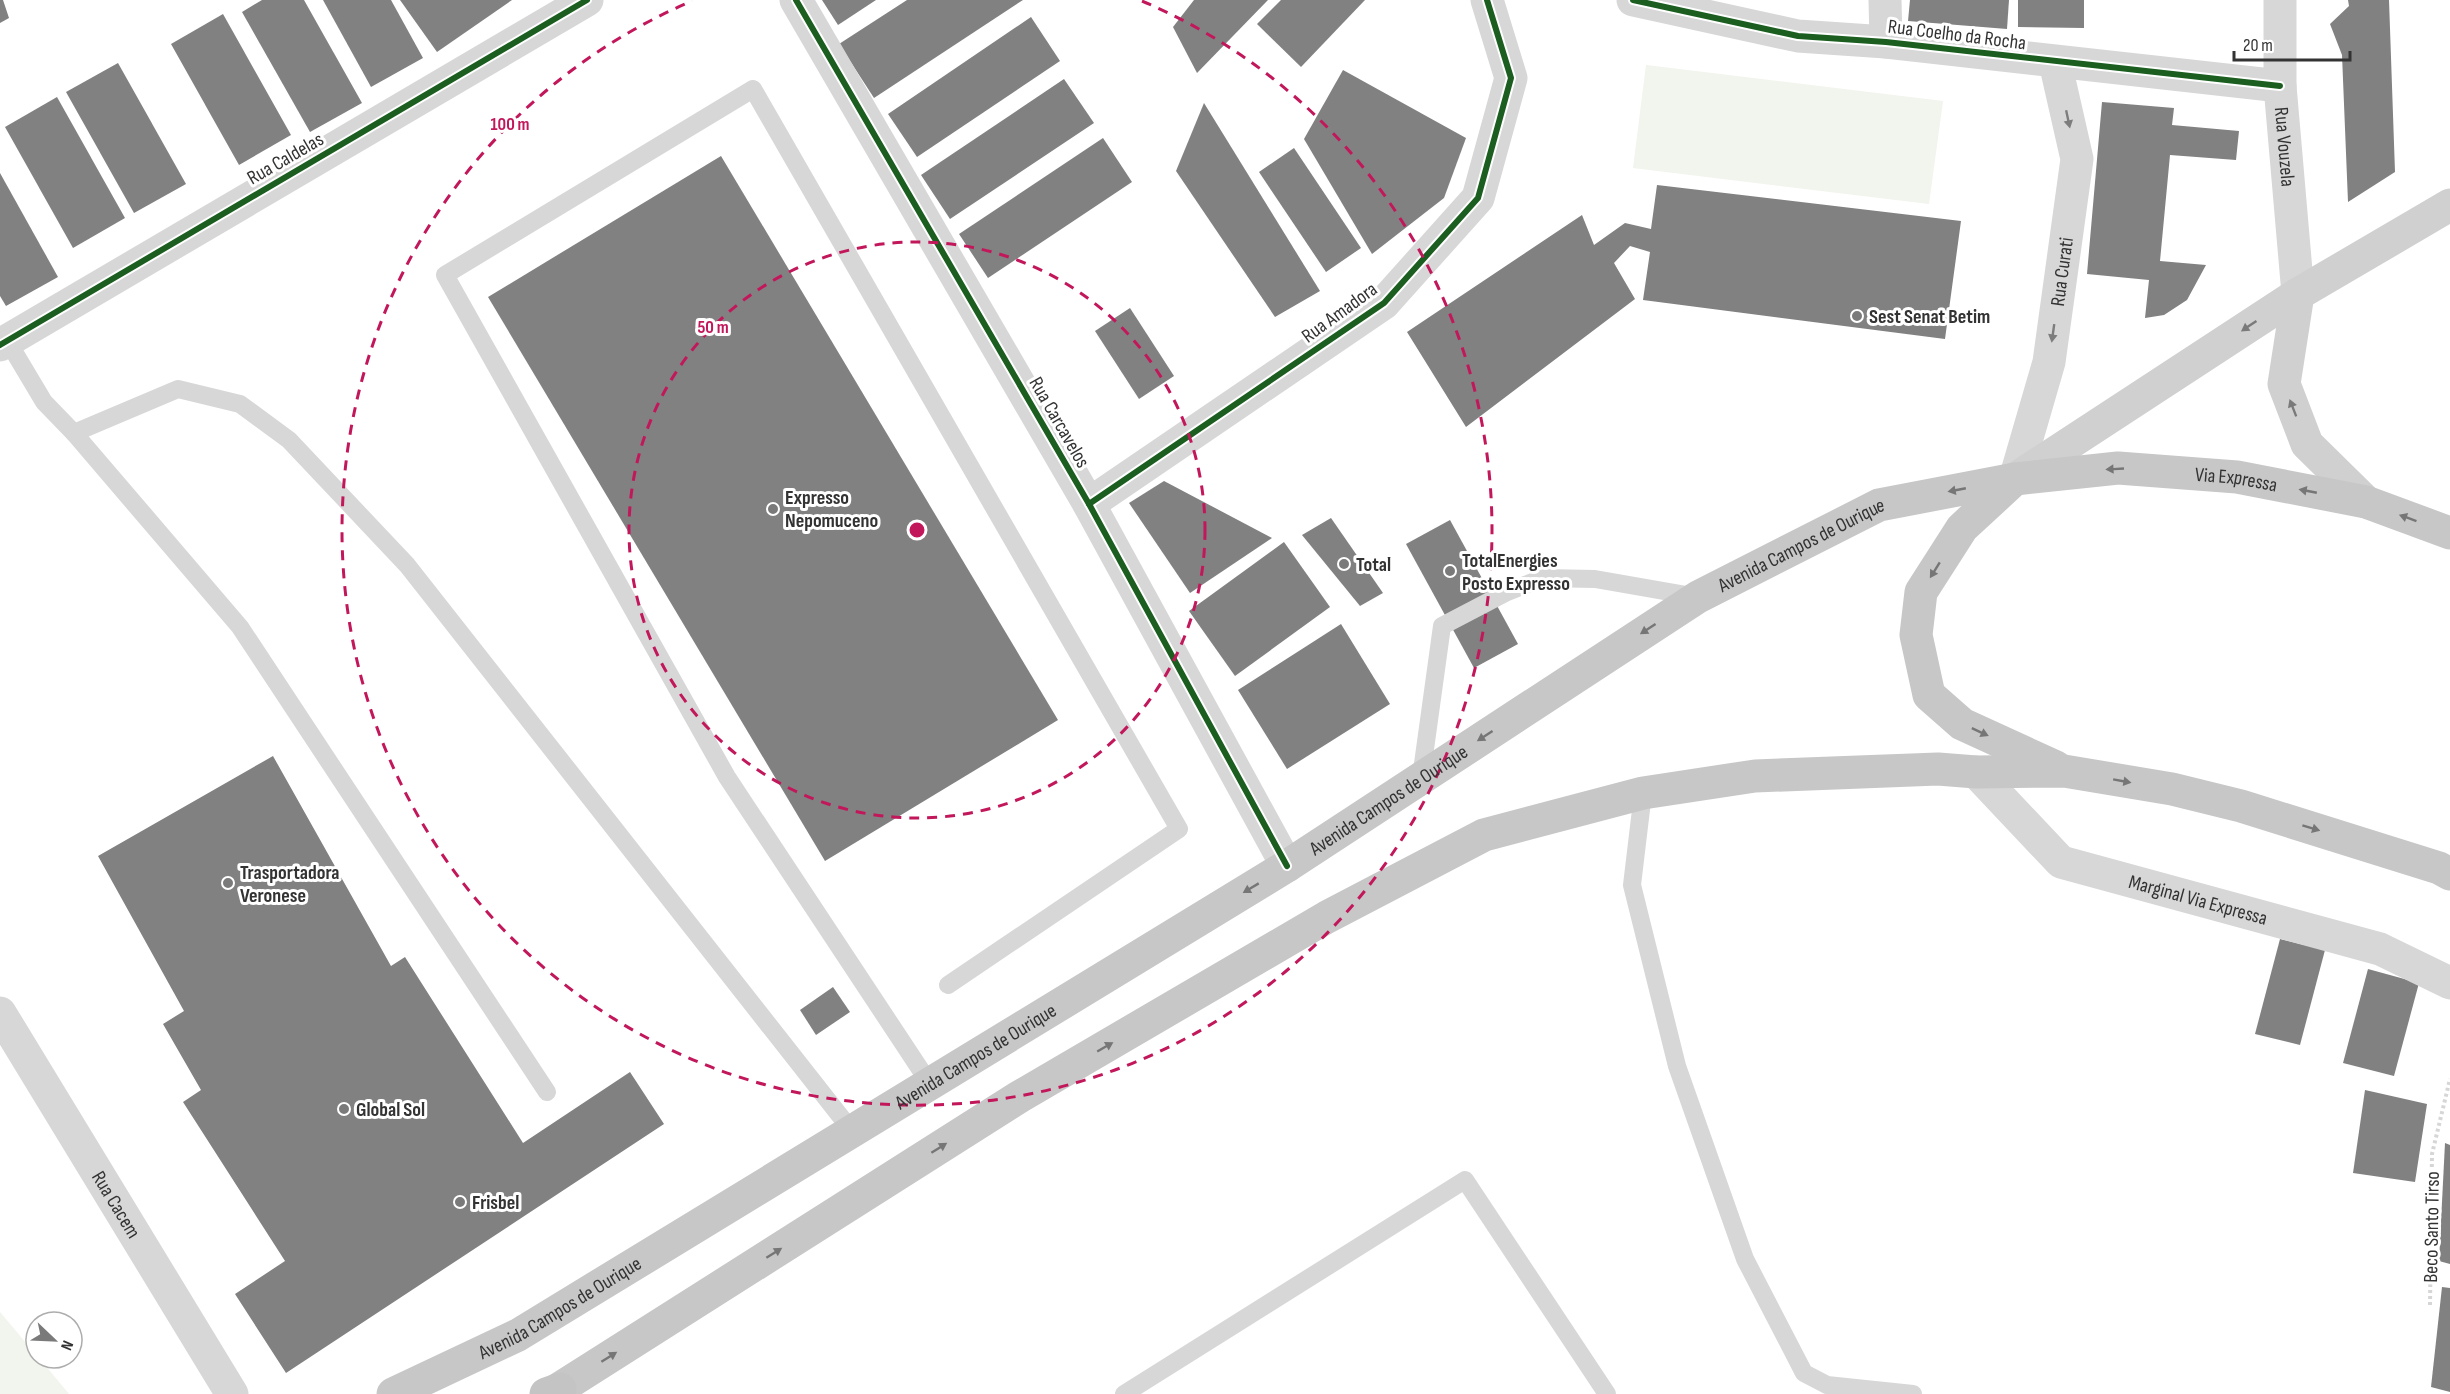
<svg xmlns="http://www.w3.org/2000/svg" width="2450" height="1394" viewBox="0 0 2450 1394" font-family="'Sofia Sans Condensed',sans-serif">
	<rect width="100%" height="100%" fill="#fff"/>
	<g fill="#f1f5ed">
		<polygon points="1646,65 1943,101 1929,204 1633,168"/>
		<polygon points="0,1312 36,1355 36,1358 39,1358 69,1394 0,1394"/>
	</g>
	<g fill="#818181">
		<polygon points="0,0 3,0 9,18 0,23"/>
		<polygon points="262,0 304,0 362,103 310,132 242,12"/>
		<polygon points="323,0 391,0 423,58 371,87"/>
		<polygon points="400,0 512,0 437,52"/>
		<polygon points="822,0 876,0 838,25"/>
		<polygon points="907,0 1023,0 874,98 839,44"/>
		<polygon points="1194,0 1268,0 1197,73 1173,27"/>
		<polygon points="1281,0 1365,0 1301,67 1257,24"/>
		<polygon points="1910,0 2009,0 2007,29 1908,21"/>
		<polygon points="2018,0 2084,0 2084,28 2018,27"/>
		<polygon points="2348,0 2389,0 2395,172 2348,202 2342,55 2330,24 2349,6"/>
		<polygon points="223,14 291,135 239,165 171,44"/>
		<polygon points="1031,17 1060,61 917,157 888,114"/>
		<polygon points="118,63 186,184 134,213 66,92"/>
		<polygon points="1343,70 1466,138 1444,198 1372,254 1304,139"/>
		<polygon points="1064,79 1094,123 950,219 921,175"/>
		<polygon points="57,97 125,218 73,248 5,127"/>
		<polygon points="2102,102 2174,108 2172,125 2239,131 2236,160 2170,155 2160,261 2206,265 2187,300 2164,315 2145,318 2149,280 2087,274"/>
		<polygon points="1204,103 1320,291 1275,317 1176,171"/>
		<polygon points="1103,138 1132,182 988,278 959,234"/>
		<polygon points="1294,148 1361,248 1326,272 1259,172"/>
		<polygon points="721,156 1058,720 825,861 488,297"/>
		<polygon points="0,173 58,277 6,306 0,296"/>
		<polygon points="1657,185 1961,221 1945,339 1643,300 1650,252 1630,246 1614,263 1635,299 1466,427 1407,332 1582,215 1594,245 1625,223 1651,229"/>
		<polygon points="1130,308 1174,376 1139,399 1095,331"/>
		<polygon points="1164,481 1272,538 1190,593 1129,503"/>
		<polygon points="1331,518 1383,593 1360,606 1302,535"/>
		<polygon points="1450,520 1518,644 1474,668 1406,544"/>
		<polygon points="1284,542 1330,607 1235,676 1189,611"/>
		<polygon points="1341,624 1390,704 1287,769 1238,690"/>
		<polygon points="273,756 391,966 405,957 523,1143 630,1072 664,1124 286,1373 235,1294 285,1261 183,1102 201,1090 163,1024 184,1011 98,856"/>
		<polygon points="2280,939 2325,950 2300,1045 2255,1034"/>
		<polygon points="2368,969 2419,983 2394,1076 2343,1063"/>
		<polygon points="833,987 850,1012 816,1035 800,1010"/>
		<polygon points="2365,1090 2427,1104 2415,1182 2353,1173"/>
		<polygon points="2445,1143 2450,1145 2450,1264 2439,1261"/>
		<polygon points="2442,1287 2450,1288 2450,1392 2431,1387"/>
	</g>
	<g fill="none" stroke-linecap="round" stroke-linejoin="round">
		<polyline stroke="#d6d6d6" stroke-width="4" stroke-dasharray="3 3" stroke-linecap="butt" points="2430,1305 2432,1154 2450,1079"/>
		<g stroke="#d7d7d7" stroke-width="18">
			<polyline points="7,340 44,402 74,433 178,389 240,404 289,440 407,565 852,1131"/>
			<polyline points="74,433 240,627 547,1092"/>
			<polyline points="1421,778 1442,626 1507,592 1543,578 1595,579 1698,597"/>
			<polyline points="1643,793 1632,885 1677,1066 1745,1259 1804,1373 1827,1385 1913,1394"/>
			<polyline points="930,1084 727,777 445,275 753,89 1179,829 948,985"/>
			<polyline points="1124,1394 1465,1180 1607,1394"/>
		</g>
		<g stroke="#d7d7d7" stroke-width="33">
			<polyline points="796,0 1089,504 1287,866"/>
			<polyline points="1633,0 1798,36 1886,42 2280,86"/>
			<polyline points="1885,0 1886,42"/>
			<path id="s1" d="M 2280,0 L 2280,86 L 2298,294"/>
			<polyline points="0,345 587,0"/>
			<path id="s2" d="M 2015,479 L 2049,362 L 2077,159 L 2055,62"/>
			<polyline points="1089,504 1384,303 1478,198 1511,78 1487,0"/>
			<path id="s3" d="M 1976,772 L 2061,862 L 2380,949 L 2450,983"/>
			<path id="s4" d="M 0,1013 L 232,1394"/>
		</g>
		<g stroke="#d0d0d0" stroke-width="33">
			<polyline points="2298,294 2284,384 2307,444 2366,502"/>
			<polyline points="2015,479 2298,294 2450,205"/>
		</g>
		<g stroke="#c7c7c7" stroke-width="33">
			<polyline points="2015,479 1962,528 1921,592 1916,635 1929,695 1962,724 2056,767"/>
			<path id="s5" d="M 393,1394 L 518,1335 L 1287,866 L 1698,597 L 1879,505 L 2015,479 L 2118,468 L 2237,477 L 2366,502 L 2450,533"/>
			<polyline points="551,1394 1019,1097 1327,917 1484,835 1643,793 1755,776 1938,769 1976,772 2064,771 2172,789 2241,806 2439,868 2450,874"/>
		</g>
		<polyline stroke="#c4c4c4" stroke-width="33" points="546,1394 560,1389"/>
		<defs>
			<g id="cycleway">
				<polyline points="796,0 1089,504 1287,866"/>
				<polyline points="1633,0 1798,36 1886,42 2280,86"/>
				<polyline points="0,345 587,0"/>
				<polyline points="1089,504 1384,303 1478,198 1511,78 1487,0"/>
			</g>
		</defs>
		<use href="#cycleway" stroke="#fff" stroke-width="10"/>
		<use href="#cycleway" stroke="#1b5e20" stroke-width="6"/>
	</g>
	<defs><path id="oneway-solid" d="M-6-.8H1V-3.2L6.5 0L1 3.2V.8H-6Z" transform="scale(1.5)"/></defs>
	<g fill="#7d7d7d">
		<use href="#oneway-solid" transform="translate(2068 119) rotate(78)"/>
		<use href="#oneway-solid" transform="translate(2053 333) rotate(98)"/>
	</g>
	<g fill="#7a7a7a">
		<use href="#oneway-solid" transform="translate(2249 326) rotate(146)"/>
		<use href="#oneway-solid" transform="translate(2293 408) rotate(-111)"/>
	</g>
	<g fill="#767676">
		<use href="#oneway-solid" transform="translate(2115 469) rotate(177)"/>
		<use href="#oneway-solid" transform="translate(1957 490) rotate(169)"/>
		<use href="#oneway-solid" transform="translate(2308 491) rotate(-169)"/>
		<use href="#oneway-solid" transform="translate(2408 518) rotate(-160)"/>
		<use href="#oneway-solid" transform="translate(1935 570) rotate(122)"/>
		<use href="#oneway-solid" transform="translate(1648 629) rotate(147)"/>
		<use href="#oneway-solid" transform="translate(1980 732) rotate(25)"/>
		<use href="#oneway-solid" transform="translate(1485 736) rotate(147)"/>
		<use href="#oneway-solid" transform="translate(2122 781) rotate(10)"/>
		<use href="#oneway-solid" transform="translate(2311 828) rotate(17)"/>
		<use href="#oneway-solid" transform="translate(1251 888) rotate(149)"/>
		<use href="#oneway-solid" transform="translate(1105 1047) rotate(-30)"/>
		<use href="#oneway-solid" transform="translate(939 1148) rotate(-32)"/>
		<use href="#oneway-solid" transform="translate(774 1253) rotate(-32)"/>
		<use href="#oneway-solid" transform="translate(609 1357) rotate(-32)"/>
	</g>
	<g fill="none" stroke="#c2185b" stroke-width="3" stroke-dasharray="10 8">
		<circle cx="917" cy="530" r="288"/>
		<path d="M1142 1A575 575 0 1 1 692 1"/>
	</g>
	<g fill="#7a7a7a" stroke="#fff" stroke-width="2">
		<circle cx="1857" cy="316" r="6"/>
		<circle cx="773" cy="509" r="6"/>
		<circle cx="1344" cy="564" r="6"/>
		<circle cx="1450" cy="571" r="6"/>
		<circle cx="228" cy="883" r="6"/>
		<circle cx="344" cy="1109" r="6"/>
		<circle cx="460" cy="1202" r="6"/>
	</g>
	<g text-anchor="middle" stroke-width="6" stroke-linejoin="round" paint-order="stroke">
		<g font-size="20" fill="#333" stroke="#fff">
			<text transform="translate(1957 34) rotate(7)" y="7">Rua Coelho da Rocha</text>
			<text dy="7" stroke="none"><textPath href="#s1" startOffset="147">Rua Vouzela</textPath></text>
			<text transform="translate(285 158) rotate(-30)" y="7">Rua Caldelas</text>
			<text dy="7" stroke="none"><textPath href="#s2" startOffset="213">Rua Curati</textPath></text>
			<text transform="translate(1339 312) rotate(-36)" y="7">Rua Amadora</text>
			<text transform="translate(1060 422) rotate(60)" y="7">Rua Carcavelos</text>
			<text dy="7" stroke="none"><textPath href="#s5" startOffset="2094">Via Expressa</textPath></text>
			<text dy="7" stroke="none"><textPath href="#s5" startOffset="1646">Avenida Campos de Ourique</textPath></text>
			<text dy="7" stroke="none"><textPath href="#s5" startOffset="1160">Avenida Campos de Ourique</textPath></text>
			<text dy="7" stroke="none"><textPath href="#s3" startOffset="266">Marginal Via Expressa</textPath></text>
			<text dy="7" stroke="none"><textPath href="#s5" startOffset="674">Avenida Campos de Ourique</textPath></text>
			<text dy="7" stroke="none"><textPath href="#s4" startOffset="224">Rua Cacem</textPath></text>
			<text transform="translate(2431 1227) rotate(-89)" y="7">Beco Santo Tirso</text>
			<text dy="7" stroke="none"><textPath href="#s5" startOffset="188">Avenida Campos de Ourique</textPath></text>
		</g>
		<g font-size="20" font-weight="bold" fill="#333" stroke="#fff" text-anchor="start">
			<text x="1869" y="323">Sest Senat Betim</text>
			<text x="785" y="504">Expresso<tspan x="785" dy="23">Nepomuceno</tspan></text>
			<text x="1462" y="567">TotalEnergies<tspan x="1462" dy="23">Posto Expresso</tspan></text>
			<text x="1356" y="571">Total</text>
			<text x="240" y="879">Trasportadora<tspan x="240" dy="23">Veronese</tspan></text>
			<text x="356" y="1116">Global Sol</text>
			<text x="472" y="1209">Frisbel</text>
		</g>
	</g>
	<circle cx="917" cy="530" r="9" fill="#c2185b" stroke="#fff" stroke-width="3"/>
	<g font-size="18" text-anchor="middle" font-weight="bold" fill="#c2185b" stroke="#fff" stroke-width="6" stroke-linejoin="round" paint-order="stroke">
		<text x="510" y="130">100 m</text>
		<text x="713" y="333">50 m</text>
	</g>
	<g transform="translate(54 1340) rotate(113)"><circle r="28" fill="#ffffff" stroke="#adadad" stroke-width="1.5"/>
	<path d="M0-4.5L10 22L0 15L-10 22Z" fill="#7a7a7a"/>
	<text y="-9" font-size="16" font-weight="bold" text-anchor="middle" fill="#333333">N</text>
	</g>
	<path d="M2234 51v9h116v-9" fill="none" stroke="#333333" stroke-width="3"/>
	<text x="2243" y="51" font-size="18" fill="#333333" stroke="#ffffff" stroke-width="4.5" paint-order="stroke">20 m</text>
</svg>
